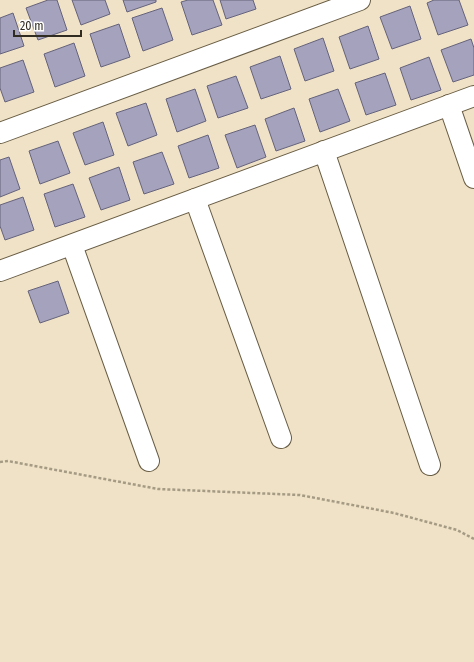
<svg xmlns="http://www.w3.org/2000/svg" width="474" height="662" viewBox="0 0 474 662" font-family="'Fira Sans Condensed',sans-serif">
	<rect width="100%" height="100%" fill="#efe2c6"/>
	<g fill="#a5a2bd" stroke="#65627b">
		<polygon points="48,0 57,0 67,30 38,40 26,8"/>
		<polygon points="72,0 105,0 110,14 81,25"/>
		<polygon points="123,0 156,0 156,2 127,12"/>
		<polygon points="188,0 213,0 222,25 192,35 181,2"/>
		<polygon points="220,0 253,0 256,9 226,19"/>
		<polygon points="434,0 459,0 468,25 438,35 427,3"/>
		<polygon points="410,6 421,39 392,49 380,17"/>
		<polygon points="162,8 173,40 143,51 132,18"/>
		<polygon points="13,13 24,46 0,54 0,18"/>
		<polygon points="119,24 130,57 101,67 90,34"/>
		<polygon points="368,26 379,59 350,69 339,37"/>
		<polygon points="323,38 334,71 305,81 294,49"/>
		<polygon points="471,39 474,48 474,75 453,82 441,50"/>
		<polygon points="74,43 85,76 55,87 44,54"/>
		<polygon points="280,56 291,89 261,99 250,67"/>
		<polygon points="429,57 441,90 411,100 400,68"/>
		<polygon points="23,60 34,92 5,102 0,88 0,68"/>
		<polygon points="385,73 396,105 366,115 355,83"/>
		<polygon points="236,76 248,108 218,118 207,86"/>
		<polygon points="195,89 206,121 177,132 166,99"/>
		<polygon points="338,89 350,121 320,132 309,99"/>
		<polygon points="146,103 157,135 128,146 116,113"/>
		<polygon points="294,108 305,141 276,151 265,119"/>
		<polygon points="103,122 114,155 85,165 73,133"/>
		<polygon points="255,125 266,157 237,168 225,135"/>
		<polygon points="208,135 219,168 189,178 178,146"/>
		<polygon points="58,141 70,173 40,184 29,151"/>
		<polygon points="162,152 174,184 144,194 133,162"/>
		<polygon points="9,157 20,189 0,197 0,160"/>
		<polygon points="119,167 130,200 101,210 89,178"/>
		<polygon points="73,184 85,217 55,227 44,194"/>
		<polygon points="23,197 34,230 5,240 0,226 0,205"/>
		<polygon points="58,281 69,313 40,323 28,291"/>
	</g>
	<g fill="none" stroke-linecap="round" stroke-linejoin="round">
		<defs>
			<g id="minor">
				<polyline points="449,105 474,178"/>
				<polyline points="0,133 360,0"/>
				<polyline points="324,151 430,465"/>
				<polyline points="195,199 281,438"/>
				<polyline points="72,245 149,461"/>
				<polyline points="0,271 474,96"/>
			</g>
		</defs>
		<use href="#minor" stroke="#685c44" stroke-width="22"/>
		<polyline stroke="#a59b85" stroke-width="2.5" stroke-dasharray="3 2" stroke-linecap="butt" points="0,462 8,461 158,489 300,495 394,513 457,530 474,539"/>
		<use href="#minor" stroke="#fff" stroke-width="20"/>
	</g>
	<path d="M14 30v6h67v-6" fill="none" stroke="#312c21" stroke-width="2"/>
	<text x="20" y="30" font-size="12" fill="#312c21" stroke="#ffffff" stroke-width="3" paint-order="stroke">20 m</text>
</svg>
